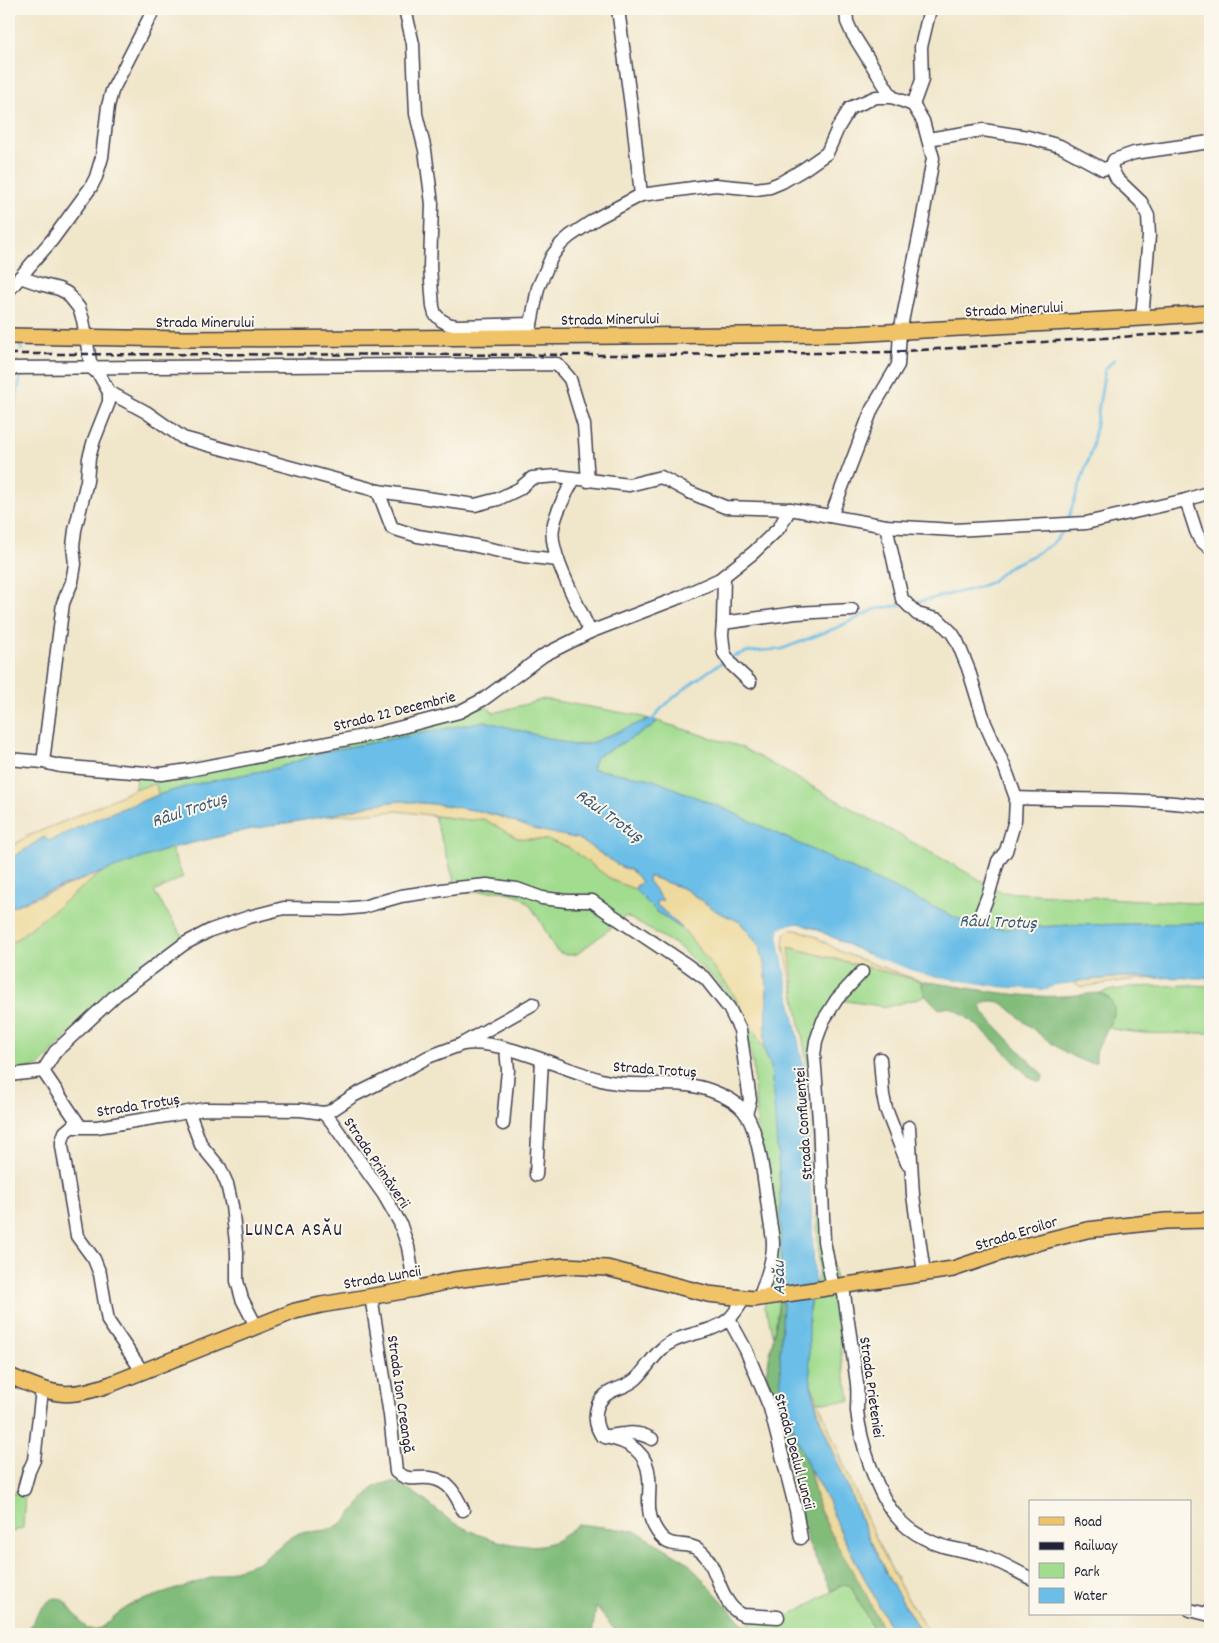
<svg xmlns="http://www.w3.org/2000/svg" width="1219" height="1643" viewBox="0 0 1219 1643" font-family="Dekko,sans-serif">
	<rect width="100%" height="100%" fill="#fbf7ec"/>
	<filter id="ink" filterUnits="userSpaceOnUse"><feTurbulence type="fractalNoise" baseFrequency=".02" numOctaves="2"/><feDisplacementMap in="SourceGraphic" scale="10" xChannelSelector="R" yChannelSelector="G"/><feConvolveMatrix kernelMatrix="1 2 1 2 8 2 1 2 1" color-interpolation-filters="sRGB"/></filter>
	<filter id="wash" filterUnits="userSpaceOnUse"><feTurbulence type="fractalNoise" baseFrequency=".0096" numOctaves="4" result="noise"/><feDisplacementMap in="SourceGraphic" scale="20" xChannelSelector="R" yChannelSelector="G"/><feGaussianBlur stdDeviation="1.12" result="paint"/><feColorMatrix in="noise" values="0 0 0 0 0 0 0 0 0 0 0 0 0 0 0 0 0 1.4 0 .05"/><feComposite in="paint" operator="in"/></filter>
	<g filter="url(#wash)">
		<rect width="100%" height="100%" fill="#f0e6ca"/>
		<g fill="#a2dc8f" stroke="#627f65">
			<polygon points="544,699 636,715 649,719 591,743 573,745 485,721 328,751 277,768 196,784 158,795 156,785 135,789 136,768 163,770 323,740 482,703 494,713"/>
			<polygon points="657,721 741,747 1002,892 1210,904 1210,923 1071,925 1004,929 978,928 727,810 651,779 592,769 595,757 652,727"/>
			<path d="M 434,816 L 469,820 L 484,819 L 517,838 L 548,840 L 568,847 L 612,880 L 634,889 L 656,911 L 685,931 L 731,990 L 764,1049 L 771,1067 C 776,1121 780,1174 781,1227 C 781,1265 781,1301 773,1337 L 768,1315 L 764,1307 L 768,1291 L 769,1244 L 756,1116 L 753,1064 L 744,1024 L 720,984 L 678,946 L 626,916 L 577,954 C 568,956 562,955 555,949 C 547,935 532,900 517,895 C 499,888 476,892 458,893 Z"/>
			<polygon points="171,848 183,877 154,892 183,937 107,993 40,1065 9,1074 9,945 102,872"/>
			<path d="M 788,947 L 921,981 L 926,996 L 887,1007 L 840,1000 L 831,1013 L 818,1054 L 828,1239 L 836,1284 L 842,1365 L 851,1401 L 818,1402 C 816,1396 812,1390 811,1384 C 806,1366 806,1291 818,1278 L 819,1268 L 812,1097 L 810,1079 L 795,997 Z"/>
			<path d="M 1191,985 L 1210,986 L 1210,1033 C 1176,1033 1142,1036 1108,1028 L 1114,1014 L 1106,996 L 1099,993 L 1130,987 Z"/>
			<polygon points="25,1491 23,1528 9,1533 9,1494"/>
			<polygon points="845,1584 848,1584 851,1587 876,1634 752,1634 742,1624 785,1618"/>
		</g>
		<g fill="#81bc7a" stroke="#526f5a">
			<path d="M 921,981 C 959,986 997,994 1035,996 C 1049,997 1064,996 1078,995 C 1085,995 1094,992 1100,994 C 1110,996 1115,1004 1114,1014 L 1096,1052 L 1096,1062 C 1076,1069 1019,1017 1002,1003 C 992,999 974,1000 985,1015 L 1043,1075 L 1042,1081 L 1040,1082 L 1030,1078 C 1007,1055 978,1020 949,1007 L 939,1009 L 924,994 Z"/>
			<path d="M 780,1290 L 783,1305 L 780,1354 L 793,1428 L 809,1468 L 819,1509 L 836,1543 L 866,1594 L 885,1634 L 876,1634 L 851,1587 C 845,1581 838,1587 831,1591 L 807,1540 L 766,1373 L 778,1314 Z"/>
			<path d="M 392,1482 C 414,1489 429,1505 447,1518 C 472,1535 522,1554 553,1542 C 562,1538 570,1531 578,1524 L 636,1531 L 686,1561 L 752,1634 L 618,1634 L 596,1607 L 592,1634 L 22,1634 L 26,1633 C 34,1622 48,1588 64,1601 L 87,1629 C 104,1631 104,1625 116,1615 C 121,1611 128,1607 134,1603 L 259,1562 L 289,1539 L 299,1533 L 327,1530 L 335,1527 L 344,1522 L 373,1488 L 381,1484 Z"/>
		</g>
		<g fill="#eeda9e" stroke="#887e6c">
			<polygon points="156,784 158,795 105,815 49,841 44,837 9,860 9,848 28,836 70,819 135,789"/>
			<polygon points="399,801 444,805 479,811 579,839 621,867 631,870 642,882 641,884 638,884 634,889 612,880 568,847 548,840 517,838 484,819 469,820 397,811 327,816 375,804"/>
			<polygon points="102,872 9,945 9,908"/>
			<polygon points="648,876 685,889 718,912 740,922 760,947 766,972 767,998 764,1049 731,990 685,931 656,904 657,900 662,900 648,881"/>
			<path d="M 791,930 C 810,929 828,946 844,953 C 870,963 895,972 921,981 L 789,947 L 795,997 L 783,942 L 785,934 Z"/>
			<polygon points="1123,977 1176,977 1130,980 1082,987 1074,983 1079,981"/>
			<path d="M 811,1384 C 845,1467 879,1560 930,1634 L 922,1634 L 917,1627 L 889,1579 L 863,1525 L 820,1419 Z"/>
			<polygon points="809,1468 828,1501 842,1535 894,1634 885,1634 866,1594 836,1543 819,1508"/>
		</g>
		<polygon fill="#6bbee7" stroke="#467091" points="649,719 657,721 652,727 596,757 592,769 651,779 727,810 978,928 1004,929 1071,925 1210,923 1210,978 1123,977 1079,981 1074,983 1054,985 1047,990 1001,987 926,975 877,959 816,929 800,924 790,924 779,929 778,937 806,1078 815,1282 809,1307 809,1354 811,1384 820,1419 863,1525 889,1579 922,1634 894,1634 842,1535 828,1501 809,1468 793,1428 781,1387 780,1354 783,1305 780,1290 781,1280 780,1185 771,1067 764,1049 767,998 766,972 760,947 740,922 718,912 685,889 649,876 648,881 663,900 657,901 656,904 685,931 656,911 634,889 642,882 631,870 621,867 579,839 533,829 496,815 479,811 444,805 399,801 375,804 327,816 252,829 171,848 43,893 9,908 9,860 44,837 49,841 105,815 158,795 196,784 277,768 328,751 485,721 573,745 583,745 591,743"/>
		<g fill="#f0e6ca">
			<polygon points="790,924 800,924 830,938 799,927 791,927 782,931 780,937 805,1058 810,1096 817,1279 815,1282 806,1078 778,937 779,929"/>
			<polygon points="855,950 926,975 1001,987 1047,990 1054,985 1074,983 1077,985 1055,987 1047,992 1001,990 925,977 876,961"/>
		</g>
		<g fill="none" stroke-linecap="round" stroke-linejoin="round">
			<g stroke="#6bbee7" stroke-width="2.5">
				<polyline points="19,344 22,350"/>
				<polyline points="9,416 15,404 21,374"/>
				<polyline points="1068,519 1092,449 1105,369 1115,359"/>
				<polyline points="913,603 976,588 991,582 1010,566 1032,556 1052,544 1061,534 1063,529"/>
				<polyline points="731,657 746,652 782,649 836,628 876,609 901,605"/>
				<path d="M 651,721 C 655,718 657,713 661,709 C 680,691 702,675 724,661"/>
			</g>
		</g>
	</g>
	<g filter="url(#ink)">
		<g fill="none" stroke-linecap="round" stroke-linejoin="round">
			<defs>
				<g id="minor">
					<polyline points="405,9 413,44 416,114 425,150 430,188 432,204 430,267 433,307 435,314 441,320 448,324 457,326 531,324 530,331"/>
					<polyline points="618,9 633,121 641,195"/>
					<polyline points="846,9 847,22 852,33 892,97"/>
					<polyline points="913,105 922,80 921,47 930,9"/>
					<polyline points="928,139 983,130 1028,137 1060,146 1103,169 1111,167"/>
					<polyline points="20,277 40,284 59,289 67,293 79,308 83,320 91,367 100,376 109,392 146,412 183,438 378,491 475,505 498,499 519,489 532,478 557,476 629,485 661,477 689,492 725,507 790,509 886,526 954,530 1086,523 1186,500 1210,492"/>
					<polyline points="9,290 52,240 91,187 96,177 102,157 108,106 112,91 154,9"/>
					<polyline points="1142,318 1149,236 1148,216 1141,202 1117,179 1111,167 1114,160 1134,153 1210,142"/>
					<polyline points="531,324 538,288 552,256 561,244 570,236 597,218 641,195 715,185 756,189 770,187 782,182 804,169 827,153 838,128 850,108 876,97 892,97 913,105 923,121 933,158 922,222 900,332 898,365 872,409 831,516"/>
					<path d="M 9,368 C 191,366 374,367 557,364 L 570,379 L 584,425 L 588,481"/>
					<path d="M 574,479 C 566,494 556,511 553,528 C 548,553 580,607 590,632"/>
					<polyline points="378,491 392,528 418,536 462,543 523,556 558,560"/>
					<polyline points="1186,500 1196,531 1200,540 1210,548"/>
					<polyline points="886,526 902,599 917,614 939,620 952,633 957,641 968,668 985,723 1005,768 1016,798 1015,820 1006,851 998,861 989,893 980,916"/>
					<polyline points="724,576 723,623 722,635 724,653 732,665 750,682"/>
					<polyline points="723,623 796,613 852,610"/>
					<polyline points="9,759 43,762 60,766 92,769 161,774 189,770 379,733 459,712 484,699 544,655 590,632 678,598 720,579 753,553 779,528 790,509"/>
					<polyline points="43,762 63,603 72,582 75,564 73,546 75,530 87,481 89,458 94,440 109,402 109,392"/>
					<path d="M 1016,798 C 1081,800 1146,798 1210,807"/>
					<path d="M 463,1044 C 499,1038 565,1070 601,1080 C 635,1089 674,1079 706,1089 C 718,1093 734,1100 742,1109 C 760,1127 765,1189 769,1214 C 770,1224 773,1235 773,1244 C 773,1263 765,1281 759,1299"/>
					<polyline points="880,1059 883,1095 886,1109 907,1163"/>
					<polyline points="43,1071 80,1126"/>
					<polyline points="9,1075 43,1071 55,1052 116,995 184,944 211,930 249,917 284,908 342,909 363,907 401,896 456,888 487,885 517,889 542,898 567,901 592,901 612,915 687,965 706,979 729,1008 740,1030 750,1100 746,1114"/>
					<polyline points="189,1113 201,1145 220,1168 227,1184 232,1206 237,1252 237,1281 242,1299 256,1326"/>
					<polyline points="323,1113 331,1121 384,1195 400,1223 408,1247 415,1289"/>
					<polyline points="503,1124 508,1070 506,1049"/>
					<polyline points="909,1127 913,1195 924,1273"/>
					<polyline points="536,1175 542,1060"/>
					<path d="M 843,1286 C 847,1319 853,1351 857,1384 C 858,1393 857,1402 857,1411 C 860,1440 877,1496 897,1517 C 904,1526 914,1533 924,1538 C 943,1549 961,1549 982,1555 C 999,1561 1014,1570 1030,1578"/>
					<polyline points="833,1288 824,1241 819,1120 814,1055 816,1041 823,1021 837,999 862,972"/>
					<path d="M 371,1296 L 390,1415 L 396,1472 C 412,1483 414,1476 430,1478 C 449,1480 456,1495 463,1510"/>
					<polyline points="729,1319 746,1350 770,1408 796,1510 801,1538"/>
					<polyline points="142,1371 108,1321 100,1274 94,1259 77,1236 62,1146 62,1141 65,1132 71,1127 97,1127 172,1115 204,1109 301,1110 323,1113 329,1112 353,1096 401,1072 428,1057 460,1045 533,1004"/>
					<path d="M 605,1437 C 628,1441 647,1451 649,1477 C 651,1494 645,1510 654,1526 C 669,1555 682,1538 699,1550 C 719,1563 718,1605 743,1615 L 778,1617"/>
					<path d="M 652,1439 C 643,1434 635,1432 625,1434 C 616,1434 608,1438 601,1435 C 592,1420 594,1401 610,1392 C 620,1387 629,1386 637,1378 C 648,1367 655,1352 668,1344 C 686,1332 710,1334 728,1320 C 734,1315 739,1306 744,1299"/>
					<polyline points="24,1489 29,1471 34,1460 42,1390"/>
					<polyline points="1190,1610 1210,1615"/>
				</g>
				<g id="major">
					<polyline points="9,336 184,339 390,338 851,334 1142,318 1210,313"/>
					<path d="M 9,1376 C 55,1394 62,1401 111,1384 L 295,1311 L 321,1305 L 415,1289 L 454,1280 L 564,1266 L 607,1268 L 708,1294 L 753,1299 L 953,1269 L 1009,1250 L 1087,1230 L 1165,1221 L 1210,1220"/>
				</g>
			</defs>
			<use href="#minor" stroke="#413f50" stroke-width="15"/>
			<use href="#major" stroke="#413f50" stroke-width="18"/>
			<use href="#minor" stroke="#fff" stroke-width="12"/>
			<use href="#major" stroke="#f0c369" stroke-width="15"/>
			<polyline stroke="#22223b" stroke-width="2.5" stroke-dasharray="8 4" stroke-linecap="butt" points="9,354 653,355 891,352 1210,331"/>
		</g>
	</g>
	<g text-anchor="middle" stroke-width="4" stroke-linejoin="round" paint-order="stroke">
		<g font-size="16" fill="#22223b" stroke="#fbf7ec">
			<text transform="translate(1014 308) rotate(-3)" y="6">Strada Minerului</text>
			<text transform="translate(610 318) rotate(-1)" y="6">Strada Minerului</text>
			<text x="205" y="327">Strada Minerului</text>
			<text transform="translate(394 710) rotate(-14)" y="6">Strada 22 Decembrie</text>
			<text transform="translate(655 1068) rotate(4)" y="6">Strada Trotuș</text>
			<text transform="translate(138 1104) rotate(-9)" y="6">Strada Trotuș</text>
			<text transform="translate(802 1124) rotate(-94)" y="6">Strada Confluenței</text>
			<text transform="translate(378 1162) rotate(56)" y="6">Strada Primăverii</text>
			<text transform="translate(1016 1232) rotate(-17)" y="6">Strada Eroilor</text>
			<text transform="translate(382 1276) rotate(-10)" y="6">Strada Luncii</text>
			<text transform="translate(873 1387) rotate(82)" y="6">Strada Prieteniei</text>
			<text transform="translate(402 1394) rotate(82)" y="6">Strada Ion Creangă</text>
			<text transform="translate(796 1451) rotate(75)" y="6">Strada Dealul Luncii</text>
		</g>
		<g font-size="18" font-style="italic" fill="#3c5977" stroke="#fbf7ec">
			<text transform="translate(189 809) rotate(-18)" y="6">Râul Trotuș</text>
			<text transform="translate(610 815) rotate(36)" y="6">Râul Trotuș</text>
			<text transform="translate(998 921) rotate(2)" y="6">Râul Trotuș</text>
			<text transform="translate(778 1278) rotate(-91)" y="6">Asău</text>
		</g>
		<g font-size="19" letter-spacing="1" fill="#22223b" stroke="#fbf7ec">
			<text x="294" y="1235">LUNCA ASĂU</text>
		</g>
	</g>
	<rect width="1219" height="1643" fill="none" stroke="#fbf7ec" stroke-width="30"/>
	<rect x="1029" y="1500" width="162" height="115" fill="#fbf7ec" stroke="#a4a2a5"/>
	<rect x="1039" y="1517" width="25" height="8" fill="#f0c369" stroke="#a4a2a5"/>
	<text x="1074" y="1526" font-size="15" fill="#22223b">Road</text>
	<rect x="1039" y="1542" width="25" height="8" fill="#22223b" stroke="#a4a2a5"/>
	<text x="1074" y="1550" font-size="15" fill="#22223b">Railway</text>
	<rect x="1039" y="1563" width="25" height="15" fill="#a2dc8f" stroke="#a4a2a5"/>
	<text x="1074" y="1576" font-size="15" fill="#22223b">Park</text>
	<rect x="1039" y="1588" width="25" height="15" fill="#6bbee7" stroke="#a4a2a5"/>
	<text x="1074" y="1600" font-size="15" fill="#22223b">Water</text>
</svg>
